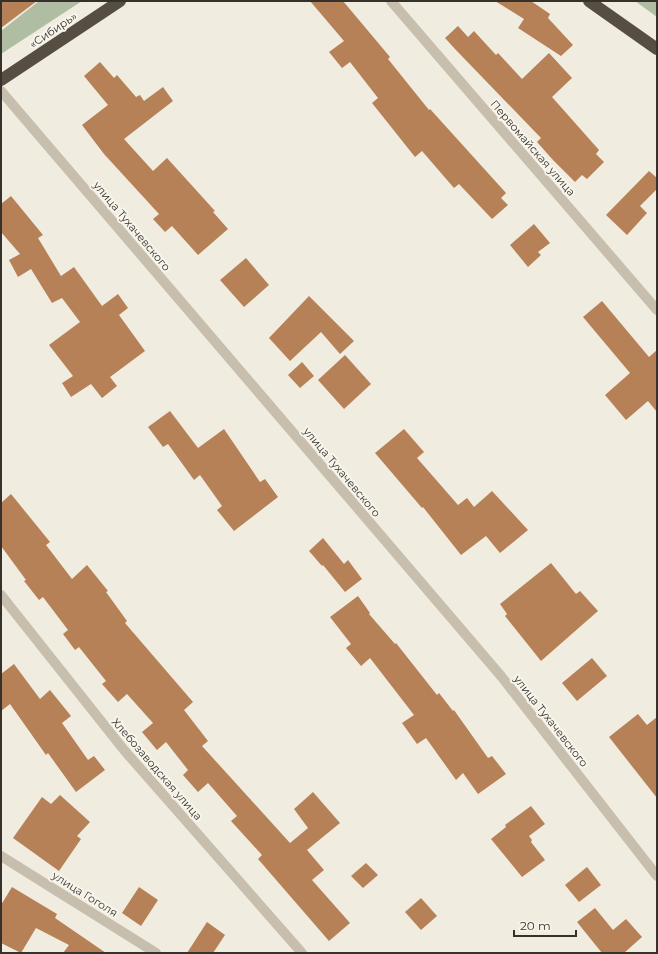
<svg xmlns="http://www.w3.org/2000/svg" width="658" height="954" viewBox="0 0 658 954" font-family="Montserrat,sans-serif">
	<rect width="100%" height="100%" fill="#f0ece0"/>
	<g fill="#afbea2">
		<polygon points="39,1 82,1 1,54 1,31"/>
		<polygon points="635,1 657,1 657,17"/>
	</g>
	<g fill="#b78157">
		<polygon points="1,1 37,1 1,28"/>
		<polygon points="310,1 343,1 390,57 388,59 429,110 430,109 440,120 506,193 501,198 508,205 492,219 459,184 454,188 422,151 415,157 372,103 378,98 350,62 342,68 329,52 344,41"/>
		<polygon points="495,1 531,1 550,14 548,18 573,45 561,56 518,28 524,19"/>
		<polygon points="458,26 468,37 474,31 496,55 498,53 522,79 549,53 572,78 552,97 599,150 596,154 604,162 587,179 582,175 575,182 553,160 537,142 541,138 455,49 445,38"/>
		<polygon points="100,62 114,78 117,75 136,97 140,95 144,101 163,87 173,101 124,139 153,171 167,158 215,211 213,212 228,229 198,255 172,226 165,232 153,219 159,214 104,154 82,125 108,105 84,76"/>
		<polygon points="649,171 657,178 657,189 640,206 647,213 627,235 606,215"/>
		<polygon points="11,196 43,235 38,238 61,276 74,267 102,306 118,294 128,308 119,315 145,351 110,377 117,386 102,398 91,384 71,397 62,383 73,376 49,345 80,322 62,298 52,303 31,269 18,277 9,260 20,254 1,232 1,204"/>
		<polygon points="534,224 550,243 538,252 541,255 528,267 510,245"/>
		<polygon points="246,258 269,285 244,307 220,280"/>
		<polygon points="309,296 354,341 340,354 321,332 290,361 269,338"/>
		<polygon points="602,301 649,357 657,350 657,412 648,401 626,420 605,395 630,373 583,317"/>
		<polygon points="345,355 371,384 344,409 318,380"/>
		<polygon points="302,362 314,376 300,388 288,375"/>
		<polygon points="170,411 198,448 224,429 260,482 265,479 278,497 234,531 217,510 222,506 200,475 194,480 168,444 163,447 148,427"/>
		<polygon points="404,429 424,452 417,458 458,505 467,498 474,507 492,491 528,530 500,553 486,536 461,555 423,507 422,508 375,453"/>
		<polygon points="11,494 50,542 46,545 72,579 87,565 108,591 106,592 127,621 125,623 193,702 184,710 208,741 202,746 290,843 308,828 294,809 313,792 340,823 307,850 324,870 312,880 350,923 329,941 258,859 262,855 231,821 237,816 208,783 198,792 183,775 188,770 166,742 157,750 142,732 153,723 127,694 118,702 102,684 106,681 79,647 75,650 63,634 68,630 43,597 39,600 24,581 26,580 1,546 1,503"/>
		<polygon points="323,538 344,564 348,560 362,579 345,592 323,565 322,566 309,551"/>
		<polygon points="551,563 576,594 580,591 598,611 541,661 505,616 507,614 500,604"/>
		<polygon points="358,596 370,613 369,614 395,644 396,643 437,695 439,693 453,711 454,710 488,758 492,756 506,774 478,794 463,773 456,780 426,738 417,744 402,723 414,715 370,658 361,666 346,648 351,644 330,617"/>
		<polygon points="592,658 607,676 577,701 562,683"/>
		<polygon points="14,664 40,699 50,690 71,716 62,723 88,760 94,756 105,770 76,792 48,753 46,755 10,704 1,711 1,674"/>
		<polygon points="638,714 647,725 657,717 657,798 609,737"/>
		<polygon points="60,795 90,822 77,836 81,839 59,871 13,838 42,797 51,804"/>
		<polygon points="531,806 545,824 529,836 532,840 531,842 545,860 522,877 491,839 506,827 505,825"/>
		<polygon points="366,863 378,875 363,888 351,876"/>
		<polygon points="587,867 601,885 579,902 565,885"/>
		<polygon points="12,887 57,914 55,918 106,953 63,953 69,945 36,928 21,953 1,943 1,905"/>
		<polygon points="139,887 158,900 141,926 122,913"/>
		<polygon points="421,898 437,916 421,930 405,912"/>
		<polygon points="595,908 613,930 626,919 642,937 624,953 602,953 577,922"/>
		<polygon points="207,922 225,935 213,953 187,953"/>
	</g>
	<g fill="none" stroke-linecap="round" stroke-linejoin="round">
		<g stroke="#c7beae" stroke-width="10">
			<polyline points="391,1 657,310"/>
			<polyline points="1,91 501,676 657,876"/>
			<polyline points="1,595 124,750 302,953"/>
			<polyline points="1,856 156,953"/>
		</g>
		<g stroke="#564d43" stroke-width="12">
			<polyline points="589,1 657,49"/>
			<polyline points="1,80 120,1"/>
		</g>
	</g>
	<g text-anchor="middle" stroke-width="4" stroke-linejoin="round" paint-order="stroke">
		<g font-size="11" fill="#37312b" stroke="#f8f5ec">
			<text transform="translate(53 30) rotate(-34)" y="4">«Сибирь»</text>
			<text transform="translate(533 148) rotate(49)" y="4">Первомайская улица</text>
			<text transform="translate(132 226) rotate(50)" y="4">улица Тухачевского</text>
			<text transform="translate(342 472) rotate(50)" y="4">улица Тухачевского</text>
			<text transform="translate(551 721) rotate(52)" y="4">улица Тухачевского</text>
			<text transform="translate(157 769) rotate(49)" y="4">Хлебозаводская улица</text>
			<text transform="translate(85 894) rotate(32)" y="4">улица Гоголя</text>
		</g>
	</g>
	<rect width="658" height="954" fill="none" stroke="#37312b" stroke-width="4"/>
	<path d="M514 930v6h62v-6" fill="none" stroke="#37312b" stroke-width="2"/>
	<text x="520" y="930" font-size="12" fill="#37312b" stroke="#f8f5ec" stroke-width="3" paint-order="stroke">20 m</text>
</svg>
